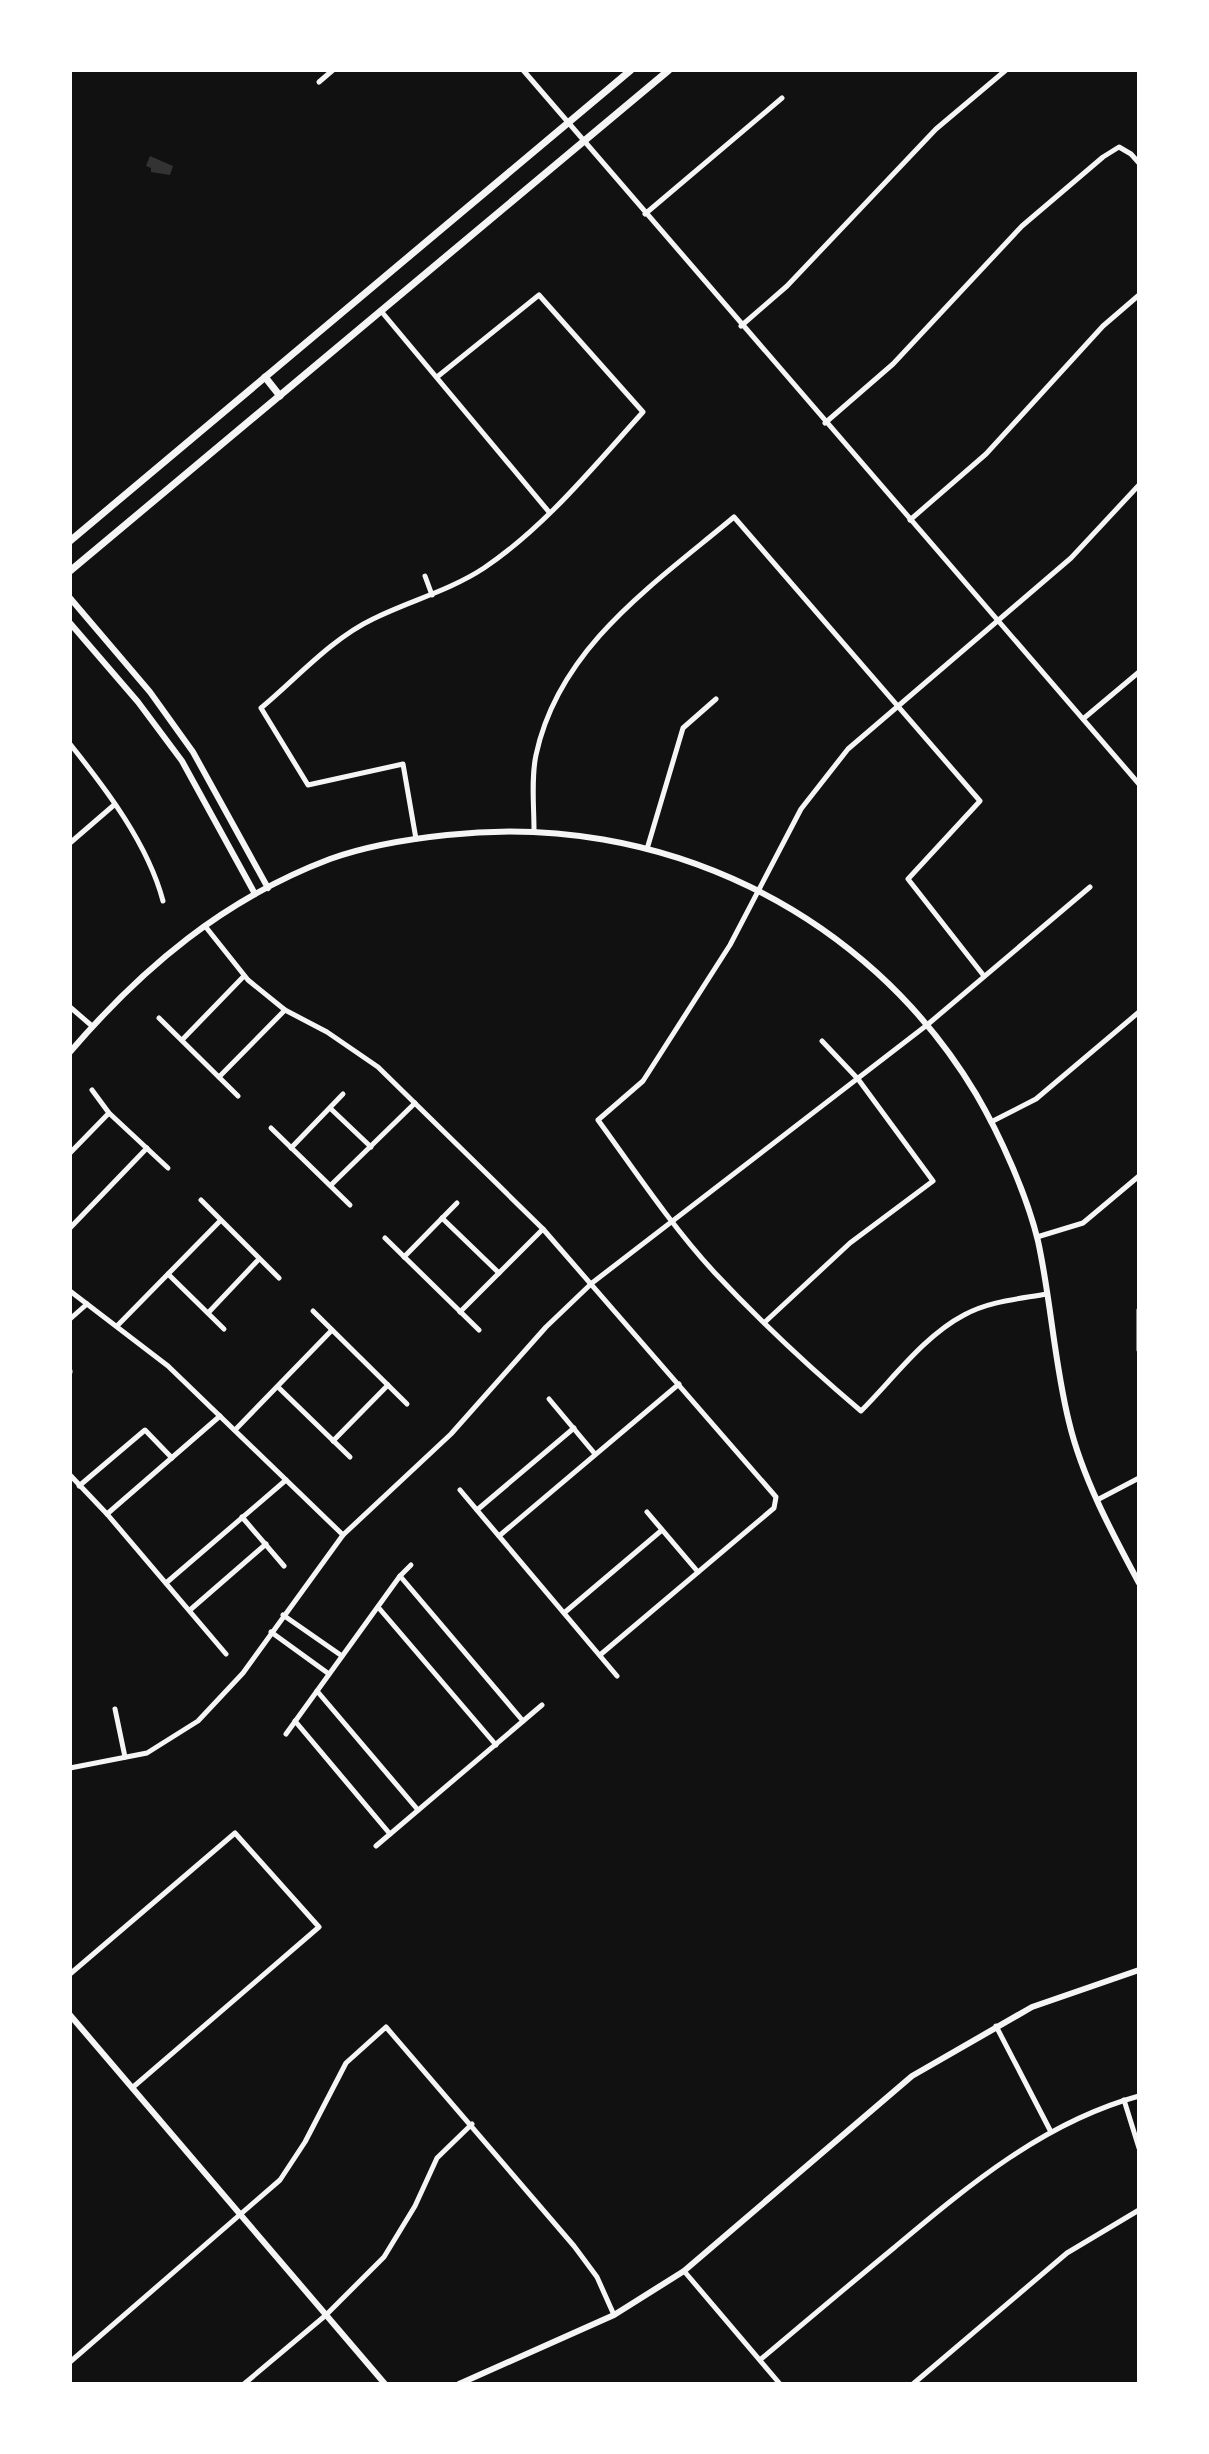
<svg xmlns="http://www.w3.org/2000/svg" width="1209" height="2454" viewBox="0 0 1209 2454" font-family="'Titillium Web',sans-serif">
	<rect width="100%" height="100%" fill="#111"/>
	<polygon fill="#333" points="150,156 173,166 170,175 151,172 151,168 146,166"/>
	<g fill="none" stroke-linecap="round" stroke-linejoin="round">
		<g stroke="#f5f5f5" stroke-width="5">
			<polyline points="523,70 1139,784"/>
			<polyline points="319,82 333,70"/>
			<polyline points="645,214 782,98"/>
			<polyline points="381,311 549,512"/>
			<polyline points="741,326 787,286 936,129 1006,70"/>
			<polyline points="825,423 893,364 1022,226 1103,157 1119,147 1131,154 1139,163"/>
			<polyline points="910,520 986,454 1103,326 1139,295"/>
			<polyline points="425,576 432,595"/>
			<polyline points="1083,719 1139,672"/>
			<path d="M 70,744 C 106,789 148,844 163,901"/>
			<path d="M 534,830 C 534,806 531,778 536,755 C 559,647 654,584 734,517 L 980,801 L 908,879 L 984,976"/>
			<path d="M 416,839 L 403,764 L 308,785 L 261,708 C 296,679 331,639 373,619 C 409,601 449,591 484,568 C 545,527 594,466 643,412 L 539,295 L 437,377"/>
			<polyline points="70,843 114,805"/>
			<polyline points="647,849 683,728 716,699"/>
			<polyline points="205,926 248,980 285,1010 327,1032 378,1067 543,1229 776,1497 774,1508 600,1655"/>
			<polyline points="70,1007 92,1026"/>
			<polyline points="159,1018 238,1096"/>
			<polyline points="182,1040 244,976"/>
			<polyline points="219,1077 285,1010"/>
			<polyline points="92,1090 109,1113 168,1168"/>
			<polyline points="330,1108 371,1147"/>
			<polyline points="991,1122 1036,1099 1139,1012"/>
			<polyline points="271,1128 350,1205"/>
			<polyline points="291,1148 343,1094"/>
			<polyline points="70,1153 109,1113"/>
			<polyline points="331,1185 415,1103"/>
			<polyline points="201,1200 279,1278"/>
			<polyline points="442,1218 499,1273"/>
			<polyline points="70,1228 147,1148"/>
			<polyline points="1037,1237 1083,1223 1139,1176"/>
			<polyline points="385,1238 479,1330"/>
			<polyline points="404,1257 457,1203"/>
			<polyline points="168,1274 224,1329"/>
			<polyline points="70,1291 168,1366 343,1535"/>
			<path d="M 1047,1294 C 1019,1299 989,1301 964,1315 C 924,1336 893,1379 861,1411 C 810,1368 760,1321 714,1272 C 671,1225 635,1171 598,1120 L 643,1081 L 730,945 L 801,809 L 848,749 L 1071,558 L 1139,485"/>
			<polyline points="1139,1310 1139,1350"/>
			<polyline points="313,1311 407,1404"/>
			<polyline points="460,1312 543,1229"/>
			<polyline points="208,1313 259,1259"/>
			<polyline points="70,1319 87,1304"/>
			<polyline points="765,1322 850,1243 933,1181 858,1079 822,1041"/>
			<polyline points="117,1326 220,1221"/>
			<polyline points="70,1371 70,1372"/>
			<polyline points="278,1387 350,1457"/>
			<polyline points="549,1399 595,1454"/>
			<polyline points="235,1430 332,1330"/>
			<polyline points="333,1441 388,1385"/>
			<polyline points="70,1475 107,1514 226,1654"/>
			<polyline points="79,1486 145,1430 172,1458"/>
			<polyline points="460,1490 617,1676"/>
			<polyline points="1099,1499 1139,1478"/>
			<polyline points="477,1510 574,1428"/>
			<polyline points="647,1512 698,1572"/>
			<polyline points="107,1514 220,1416"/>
			<polyline points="242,1517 284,1566"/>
			<polyline points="499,1536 679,1384"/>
			<polyline points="400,1576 523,1721"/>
			<polyline points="166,1583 286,1480"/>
			<polyline points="378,1607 496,1745"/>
			<polyline points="190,1610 266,1544"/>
			<polyline points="564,1613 662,1530"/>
			<polyline points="283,1615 342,1656"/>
			<polyline points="271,1632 329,1674"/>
			<polyline points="317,1691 418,1810"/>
			<polyline points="115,1709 125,1757"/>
			<polyline points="295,1721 390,1834"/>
			<polyline points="286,1734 400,1576 411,1565"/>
			<polyline points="70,1768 147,1753 198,1721 243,1673 343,1535 451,1434 546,1327 592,1283 927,1025 1090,887"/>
			<polyline points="376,1846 542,1705"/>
			<polyline points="70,1974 235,1833 319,1927 132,2088"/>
			<polyline points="996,2026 1051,2132"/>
			<polyline points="1124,2100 1139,2148"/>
			<polyline points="684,2271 780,2384"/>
			<path d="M 760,2360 C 805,2322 850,2284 895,2247 C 969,2185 1044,2122 1139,2096"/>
			<polyline points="70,2362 280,2180 305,2142 346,2063 386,2027 574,2246 597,2277 614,2315"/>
			<polyline points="244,2384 326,2315 384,2257 415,2206 437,2158 472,2124"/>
			<polyline points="913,2384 1067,2253 1139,2210"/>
		</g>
		<g stroke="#f5f5f5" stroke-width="6">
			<polyline points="70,598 150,692 193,752 268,888"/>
			<polyline points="70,623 138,702 182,761 255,894"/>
			<path d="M 70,1052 C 143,967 224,899 330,859 C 366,846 409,839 447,835 C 658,811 866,910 976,1094 C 1000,1135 1027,1195 1038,1241 C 1051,1300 1054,1362 1069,1422 C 1082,1477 1112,1533 1139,1583"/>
			<polyline points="70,2015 385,2384"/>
			<polyline points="459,2384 614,2315 684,2271 912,2076 1032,2007 1139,1970"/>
		</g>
		<g stroke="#f5f5f5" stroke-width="7">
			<polyline points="265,377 280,396"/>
			<polyline points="70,541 631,70"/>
			<polyline points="70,571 669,70"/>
		</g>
	</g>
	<rect width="1209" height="2454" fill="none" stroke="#ffffff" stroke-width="144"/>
</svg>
